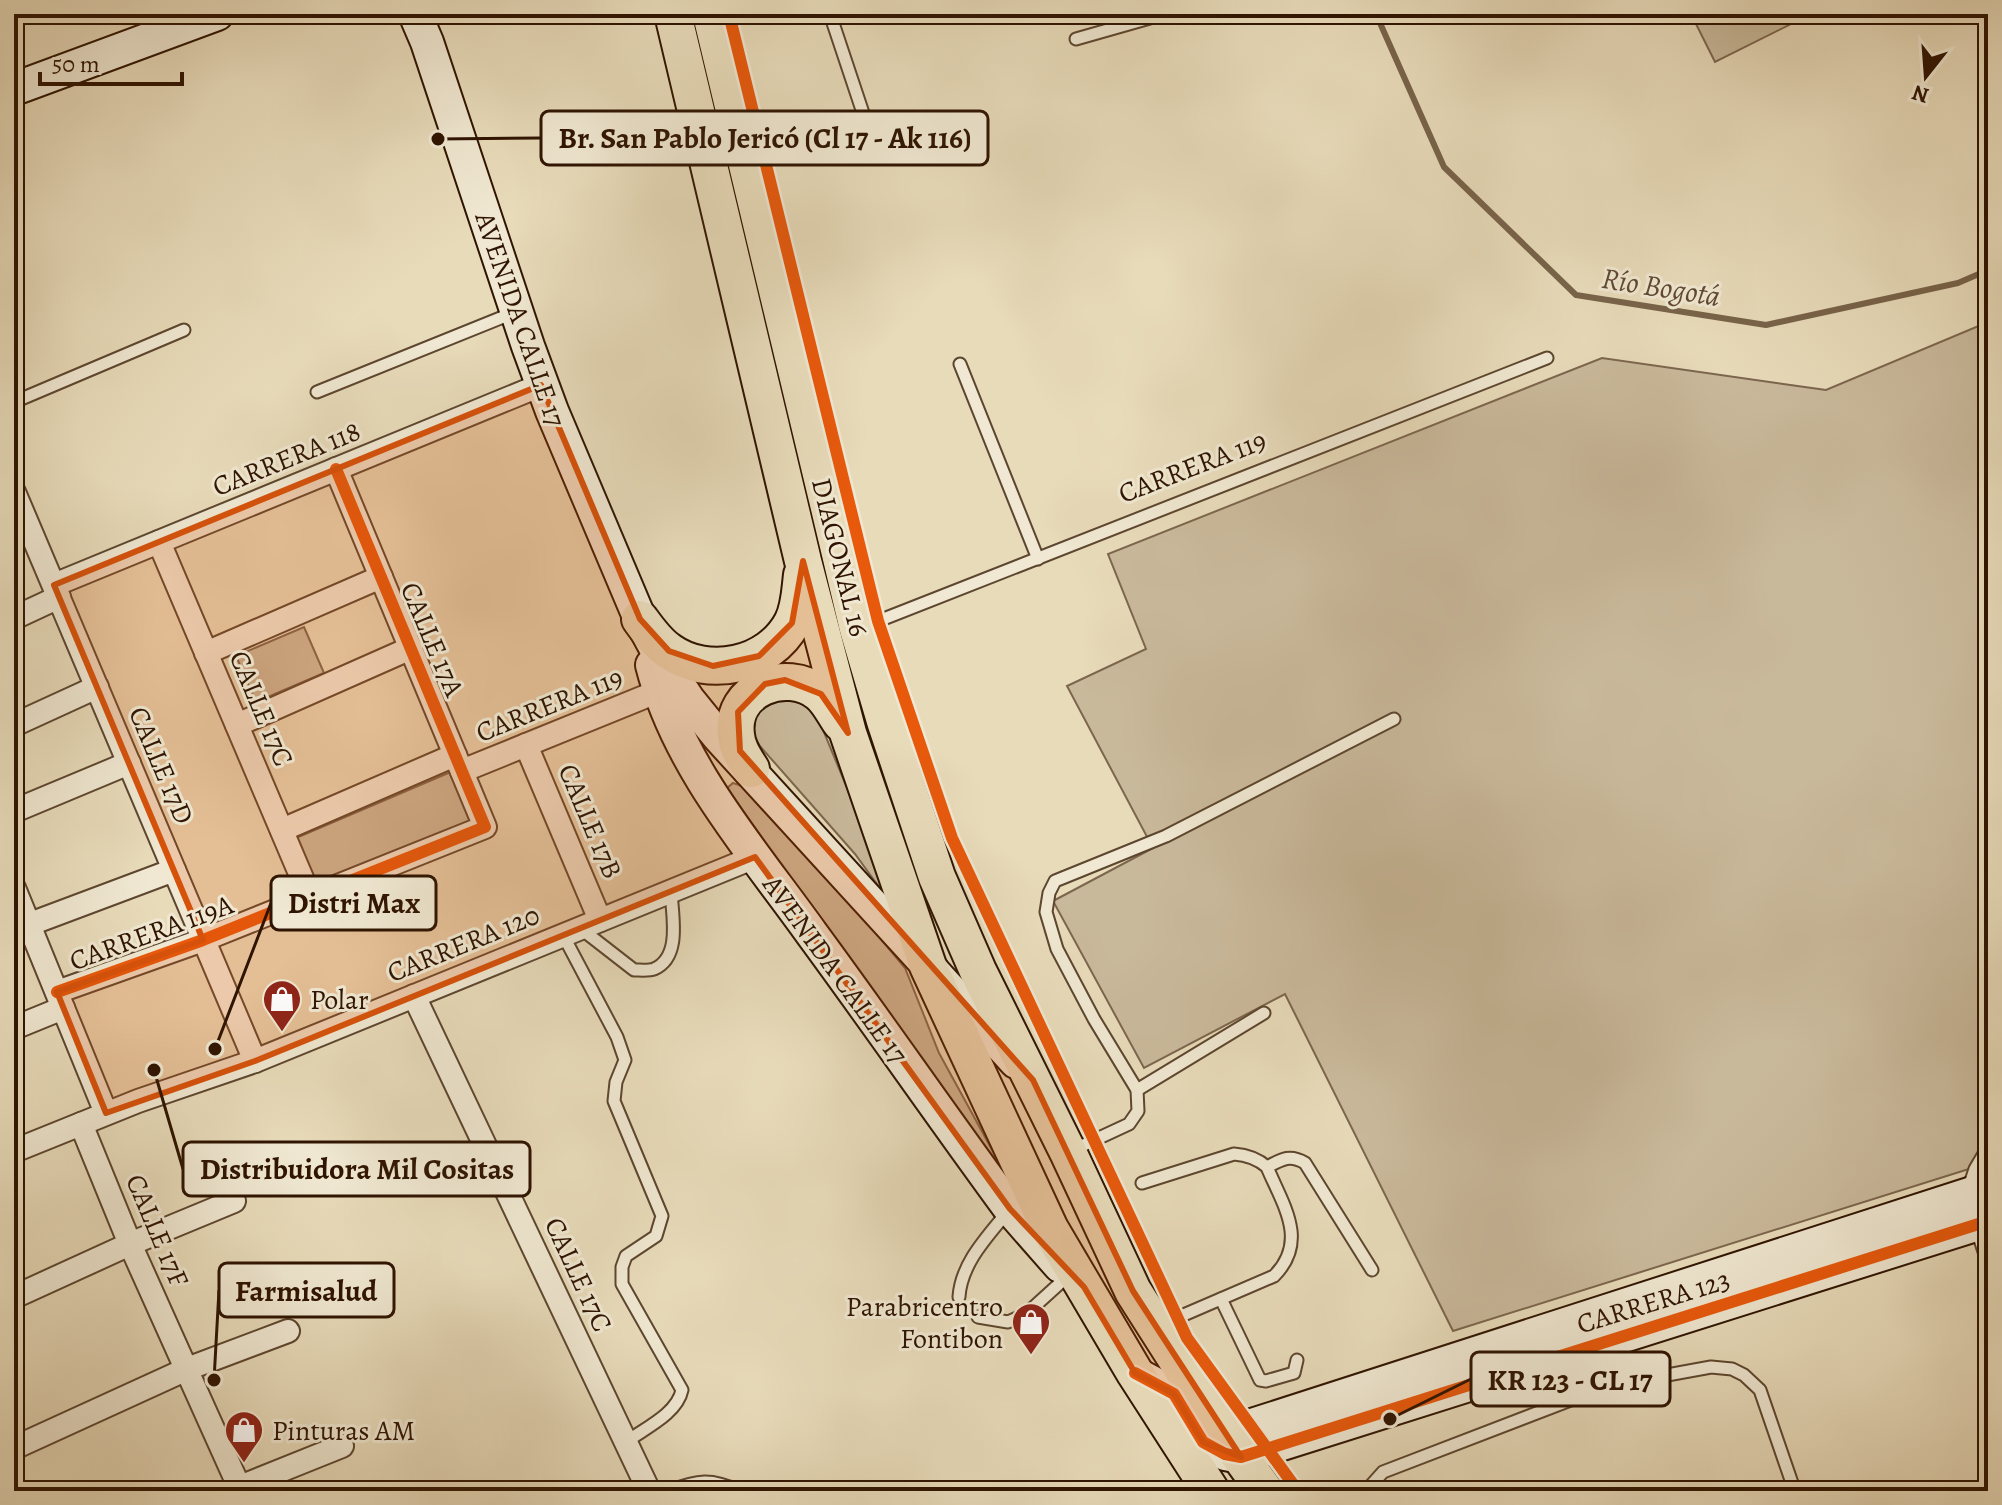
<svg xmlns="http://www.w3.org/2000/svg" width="2002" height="1505" viewBox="0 0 2002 1505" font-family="Alegreya,serif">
	<rect width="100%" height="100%" fill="#e8dbba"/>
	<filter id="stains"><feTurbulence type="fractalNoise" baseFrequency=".0025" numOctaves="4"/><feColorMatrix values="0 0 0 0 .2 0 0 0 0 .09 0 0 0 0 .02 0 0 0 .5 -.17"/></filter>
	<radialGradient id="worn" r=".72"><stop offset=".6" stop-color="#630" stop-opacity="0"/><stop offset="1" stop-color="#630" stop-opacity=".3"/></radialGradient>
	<g fill="#c9b99b" stroke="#7c664e" stroke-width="2">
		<polygon points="1691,14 1811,14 1715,62"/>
		<polygon points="1988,322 1988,1163 1453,1331 1285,994 1144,1068 1053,901 1153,848 1067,686 1146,649 1108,554 1602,358 1826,390"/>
		<polygon points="304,627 324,673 256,702 236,656"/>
		<polygon points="772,691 809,707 821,725 900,916 855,854 759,745 750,728 753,703"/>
		<polygon points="453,771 476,823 318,885 296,838"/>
		<polygon points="733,783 742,786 753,795 824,871 905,968 939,1053 1002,1168 827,941 726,789"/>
	</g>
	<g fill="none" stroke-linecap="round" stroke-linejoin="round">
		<polyline stroke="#78634a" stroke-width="6" points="1376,14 1444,167 1576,295 1766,325 1958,283 1988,270"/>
		<defs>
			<g id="lane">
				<polyline points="830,14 869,131"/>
				<polyline points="1076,39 1164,14"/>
				<polyline points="960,364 1038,559"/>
				<polyline points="317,392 513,313"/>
				<polyline points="14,402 184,330"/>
				<polyline points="863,627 1547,358"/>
				<path d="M 580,928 L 634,970 C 640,970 649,971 654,969 C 682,957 672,915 671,891"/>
				<path d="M 563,935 L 617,1037 L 625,1060 L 616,1082 L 614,1101 L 662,1216 L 656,1236 L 626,1256 L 622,1267 L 622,1284 L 682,1390 C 677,1414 645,1428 626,1442"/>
				<polyline points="1137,1090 1264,1013"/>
				<polyline points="1073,1150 1129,1124 1138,1111 1137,1090 1094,1019 1057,949 1046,912 1049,893 1055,881 1166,836 1394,719"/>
				<path d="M 1267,1167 C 1282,1159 1290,1154 1305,1163 L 1372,1270"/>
				<path d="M 1142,1183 L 1234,1154 C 1247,1155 1257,1158 1267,1167 C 1283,1205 1309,1241 1274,1276 L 1158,1326"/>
				<polyline points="1968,1190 1975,1169 1988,1147"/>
				<polyline points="1976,1227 1988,1264"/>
				<path d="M 959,1297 C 961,1263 988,1236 1009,1210"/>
				<polyline points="1221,1299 1260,1380 1266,1381 1294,1373 1297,1360"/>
				<polyline points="978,1317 1008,1322 1026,1314 1069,1275"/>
				<path d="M 669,1491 C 698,1480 711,1478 739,1491"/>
				<polyline points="1366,1491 1383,1472 1607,1386 1711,1367 1732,1369 1744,1375 1760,1390 1792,1483"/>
			</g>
			<g id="street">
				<polyline points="14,492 255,1061"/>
				<polyline points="159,542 310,897"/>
				<polyline points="54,585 541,385"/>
				<polyline points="14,618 59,597"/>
				<polyline points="206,653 381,577"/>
				<polyline points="14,725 97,687"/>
				<polyline points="237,725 411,648"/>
				<polyline points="526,745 600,920"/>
				<polyline points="462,771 659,691"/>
				<polyline points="14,811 129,763"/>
				<polyline points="282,830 455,755"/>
				<polyline points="14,888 106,1113"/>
				<polyline points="14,930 174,870"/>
				<polyline points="57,992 203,940 485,827 336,469"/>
				<polyline points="414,996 649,1491"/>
				<polyline points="14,1028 63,1008"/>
				<polyline points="81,1124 130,1244 241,1491"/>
				<polyline points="14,1151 138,1101 255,1061 755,857"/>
				<polyline points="14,1297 130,1244 234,1201"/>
				<polyline points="14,1448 187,1369 288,1331"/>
				<polyline points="230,1491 342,1446"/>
			</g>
			<g id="secondary">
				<polyline points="415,14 427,42 528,346 552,411 640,619 662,660 688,699 718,736 1016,1062"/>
				<polyline points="14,89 217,14"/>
				<path d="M 652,665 C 678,767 752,850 812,934 C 879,1025 943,1118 1010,1209 L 1060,1266"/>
				<polyline points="1135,1373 1174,1394 1203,1442 1225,1454 1241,1457 1988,1221"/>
				<polyline points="1224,1434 1988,1188"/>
			</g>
			<g id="primary">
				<polyline points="673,14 803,561 848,733 928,966 1050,1229 1135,1373 1211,1491"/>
				<polyline points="711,14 858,629 885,721 937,877 978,971 1068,1152 1133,1291 1224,1434 1265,1491"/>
				<path d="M 640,619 C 648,630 657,643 669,651 C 708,679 769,666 792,623 C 800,608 800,591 802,575"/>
				<path d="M 751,769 C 744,758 737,748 736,735 C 730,689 786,667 819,693 C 828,700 834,713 841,723"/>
			</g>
		</defs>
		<use href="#lane" stroke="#5d462f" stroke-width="15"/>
		<use href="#street" stroke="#5d462f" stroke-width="26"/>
		<use href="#secondary" stroke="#2f1401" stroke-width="36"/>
		<use href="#primary" stroke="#2f1401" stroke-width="40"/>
		<use href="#lane" stroke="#f0e8d2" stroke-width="11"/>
		<use href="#street" stroke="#f0e8d2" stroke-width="22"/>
		<use href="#secondary" stroke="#f0e8d2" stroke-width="32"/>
		<use href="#primary" stroke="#e8dbba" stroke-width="36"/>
		<defs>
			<g id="cycleway">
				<polyline points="729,14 878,621 952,838 1187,1338 1298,1491"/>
				<polyline points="57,992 203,940 485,827 336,469"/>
				<polyline points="1135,1373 1174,1394 1203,1442 1225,1454 1241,1457 1988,1221"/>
			</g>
		</defs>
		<use href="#cycleway" stroke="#f0e8d2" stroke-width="17"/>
		<use href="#cycleway" stroke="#e8590c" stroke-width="12"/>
	</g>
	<path fill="#d6520b" fill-opacity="0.2" stroke="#d6520b" stroke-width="6" stroke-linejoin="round" d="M 541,385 L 640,619 L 669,651 L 713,666 L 759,656 L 792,623 L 803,561 L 848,733 L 821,694 L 785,680 L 765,684 L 738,712 L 740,751 L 1033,1080 L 1133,1291 L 1241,1457 L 1203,1442 L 1174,1394 L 1135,1373 L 1084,1287 L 1010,1209 L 755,857 L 255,1061 L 106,1113 L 57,992 L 203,940 L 54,585 Z"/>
	<defs>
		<symbol id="shop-pin" viewBox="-11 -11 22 30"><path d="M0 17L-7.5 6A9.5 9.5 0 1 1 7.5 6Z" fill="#8f2418" stroke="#f0e8d2"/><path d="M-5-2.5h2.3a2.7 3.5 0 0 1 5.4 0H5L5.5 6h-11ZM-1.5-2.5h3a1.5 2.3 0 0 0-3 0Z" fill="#fff"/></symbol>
	</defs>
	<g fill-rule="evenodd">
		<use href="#shop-pin" x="260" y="977" width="44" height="60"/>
		<use href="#shop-pin" x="1009" y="1300" width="44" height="60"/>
		<use href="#shop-pin" x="222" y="1408" width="44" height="60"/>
	</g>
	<g text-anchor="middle" stroke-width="6" stroke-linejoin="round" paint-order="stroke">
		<g font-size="28" fill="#2f1401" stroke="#f0e8d2">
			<text transform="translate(521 319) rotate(71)" y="10">AVENIDA CALLE 17</text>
			<text transform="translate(286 458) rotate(-22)" y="10">CARRERA 118</text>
			<text transform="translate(1192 466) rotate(-21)" y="10">CARRERA 119</text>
			<text transform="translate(841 557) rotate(76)" y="10">DIAGONAL 16</text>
			<text transform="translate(433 639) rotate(67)" y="10">CALLE 17A</text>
			<text transform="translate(549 704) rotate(-22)" y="10">CARRERA 119</text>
			<text transform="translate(262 708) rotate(67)" y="10">CALLE 17C</text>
			<text transform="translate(162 765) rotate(67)" y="10">CALLE 17D</text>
			<text transform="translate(591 821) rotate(67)" y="10">CALLE 17B</text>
			<text transform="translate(151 932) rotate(-20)" y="10">CARRERA 119A</text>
			<text transform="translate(463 943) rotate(-22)" y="10">CARRERA 120</text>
			<text transform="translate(836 969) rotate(54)" y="10">AVENIDA CALLE 17</text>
			<text transform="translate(158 1230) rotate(67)" y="10">CALLE 17F</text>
			<text transform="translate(579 1274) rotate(65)" y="10">CALLE 17C</text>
			<text transform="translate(1653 1301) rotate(-17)" y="10">CARRERA 123</text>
		</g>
		<g font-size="28" fill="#2f1401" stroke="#f0e8d2" text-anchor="start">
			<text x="310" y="1009">Polar</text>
			<text x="1003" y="1316" text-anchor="end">Parabricentro<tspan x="1003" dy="32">Fontibon</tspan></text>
			<text x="272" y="1440">Pinturas AM</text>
		</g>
		<g font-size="30" font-style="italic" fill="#604832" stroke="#f0e8d2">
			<text transform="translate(1661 287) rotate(9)" y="10">Río Bogotá</text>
		</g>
	</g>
	<path fill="none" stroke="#2f1401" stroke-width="3" d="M438 139L541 138M215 1049L271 903M154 1070L183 1169M214 1380L219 1290M1390 1419L1471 1379"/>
	<g fill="#2f1401" stroke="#f0e8d2" stroke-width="3">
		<circle cx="438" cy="139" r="8"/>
		<circle cx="215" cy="1049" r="8"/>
		<circle cx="154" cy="1070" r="8"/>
		<circle cx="214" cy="1380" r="8"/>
		<circle cx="1390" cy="1419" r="8"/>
	</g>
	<g fill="#f0e8d2" stroke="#2f1401" stroke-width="3">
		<rect x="541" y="111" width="447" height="54" rx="8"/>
		<rect x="271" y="876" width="165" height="54" rx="8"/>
		<rect x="183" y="1142" width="347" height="54" rx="8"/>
		<rect x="219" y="1263" width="175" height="54" rx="8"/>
		<rect x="1471" y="1352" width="199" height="54" rx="8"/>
	</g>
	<g font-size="30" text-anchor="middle" font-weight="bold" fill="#2f1401">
		<text x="765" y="148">Br. San Pablo Jericó (Cl 17 - Ak 116)</text>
		<text x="354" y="913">Distri Max</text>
		<text x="357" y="1179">Distribuidora Mil Cositas</text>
		<text x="306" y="1301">Farmisalud</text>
		<text x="1570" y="1390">KR 123 - CL 17</text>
	</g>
	<rect width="2002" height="1505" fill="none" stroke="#e8dbba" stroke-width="48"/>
	<rect x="16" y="16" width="1970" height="1473" fill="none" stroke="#2f1401" stroke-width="4"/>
	<rect x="24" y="24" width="1954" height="1457" fill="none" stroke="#2f1401" stroke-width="2"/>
	<g transform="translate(1926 76) rotate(197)" stroke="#f0e8d2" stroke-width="6" paint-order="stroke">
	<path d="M0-6L14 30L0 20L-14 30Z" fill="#2f1401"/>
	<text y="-12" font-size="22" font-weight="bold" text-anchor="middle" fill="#2f1401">N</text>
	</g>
	<path d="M40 72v12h142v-12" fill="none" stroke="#2f1401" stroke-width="4"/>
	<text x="52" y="72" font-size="24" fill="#2f1401" stroke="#f0e8d2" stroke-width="6" paint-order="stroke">50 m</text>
	<rect width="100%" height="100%" filter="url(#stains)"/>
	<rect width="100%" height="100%" fill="url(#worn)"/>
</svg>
